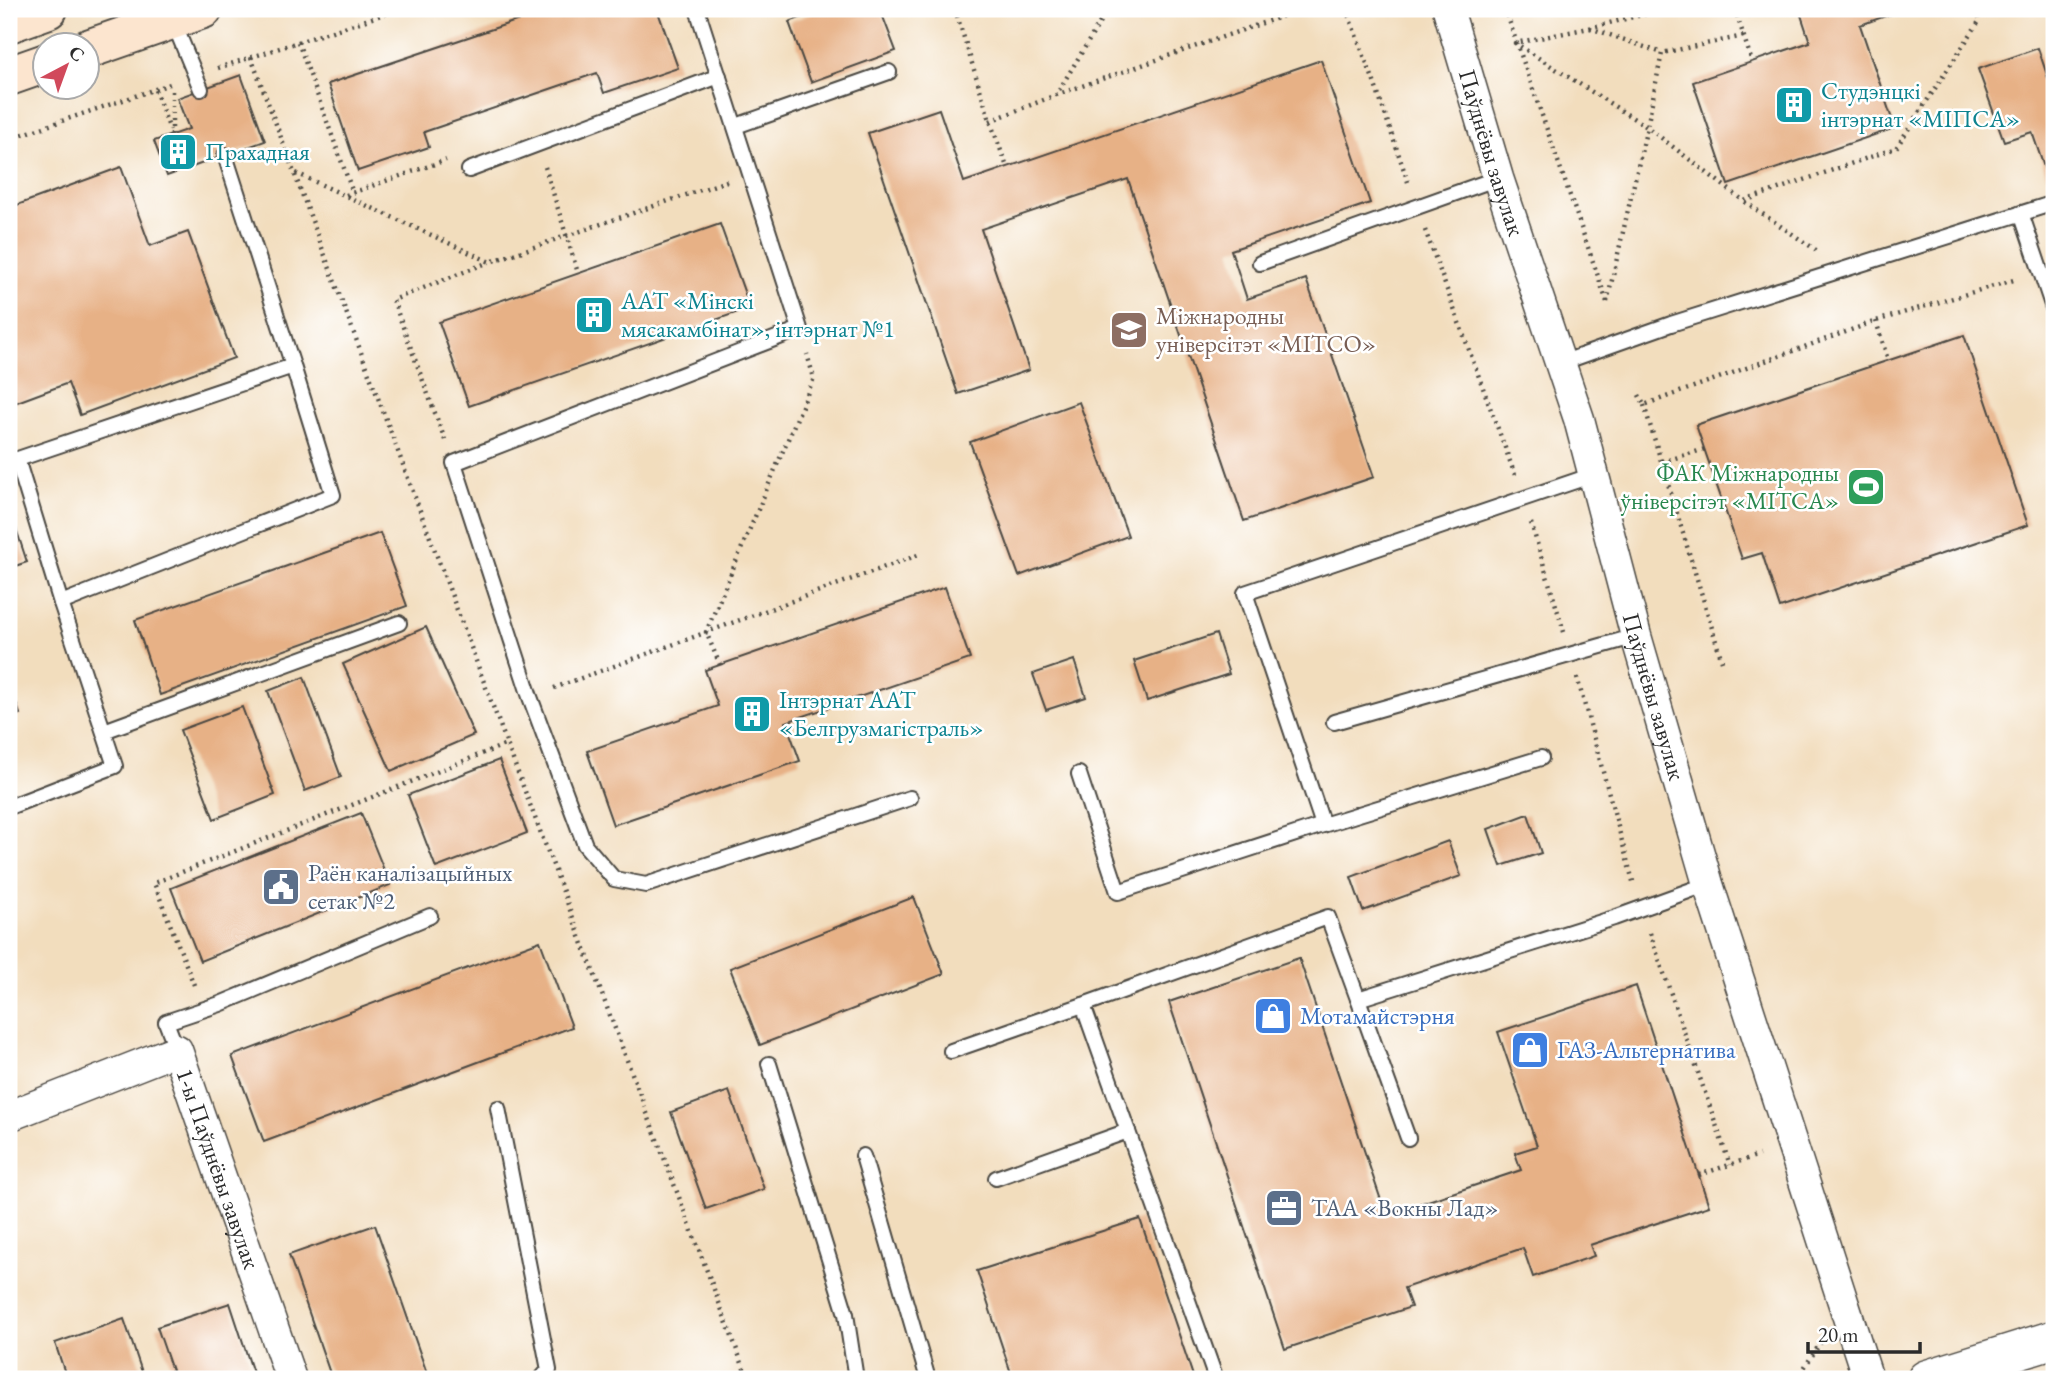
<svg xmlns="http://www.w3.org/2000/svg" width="2063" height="1388" viewBox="0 0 2063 1388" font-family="'EB Garamond',serif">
	<rect width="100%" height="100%" fill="#fff"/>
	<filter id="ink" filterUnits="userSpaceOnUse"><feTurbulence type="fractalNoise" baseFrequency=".0143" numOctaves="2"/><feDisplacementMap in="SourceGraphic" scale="14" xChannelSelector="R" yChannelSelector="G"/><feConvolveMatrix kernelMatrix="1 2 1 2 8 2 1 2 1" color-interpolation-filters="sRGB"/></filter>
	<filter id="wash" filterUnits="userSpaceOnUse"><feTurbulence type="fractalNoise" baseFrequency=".00686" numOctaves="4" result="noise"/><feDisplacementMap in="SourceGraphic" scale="28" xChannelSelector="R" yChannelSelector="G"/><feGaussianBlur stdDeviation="1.57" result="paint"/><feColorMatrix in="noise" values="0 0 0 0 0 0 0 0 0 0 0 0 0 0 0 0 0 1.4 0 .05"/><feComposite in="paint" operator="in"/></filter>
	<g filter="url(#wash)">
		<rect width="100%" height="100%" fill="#f2ddbd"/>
		<g id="blocks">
			<g fill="#e7b186">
				<polygon points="552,9 657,9 678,68 604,93 597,73 424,132 429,147 358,171 328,84"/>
				<polygon points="823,9 880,9 896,51 811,82 789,22"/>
				<polygon points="1799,9 1905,9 1860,25 1895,128 1728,185 1693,82 1810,42"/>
				<polygon points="2038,48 2054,96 2054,173 2047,176 2032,132 2004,141 1978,69"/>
				<polygon points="1321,60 1370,203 1231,250 1247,299 1306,279 1374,477 1244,521 1128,179 981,229 1029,370 958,394 868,133 939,109 964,182"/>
				<polygon points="241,75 265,141 167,176 154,141 189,129 177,98"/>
				<polygon points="121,167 150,246 188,232 234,358 80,415 68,383 9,405 9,208"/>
				<polygon points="720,224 750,308 469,406 439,322"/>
				<polygon points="1964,335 2028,525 1780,608 1762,553 1742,559 1696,425"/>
				<polygon points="1079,402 1128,536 1019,576 970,442"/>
				<polygon points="9,507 27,562 9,568"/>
				<polygon points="380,533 407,606 160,695 135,620"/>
				<polygon points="945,587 970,659 786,722 800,761 613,825 587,751 718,706 705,670"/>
				<polygon points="426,627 474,735 391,771 343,664"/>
				<polygon points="1216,634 1229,674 1147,701 1134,661"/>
				<polygon points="1074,660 1086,697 1046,710 1033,674"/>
				<polygon points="304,677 341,777 305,791 268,691"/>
				<polygon points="9,682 20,714 9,718"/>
				<polygon points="242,707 275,795 214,819 180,730"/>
				<polygon points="499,760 527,833 436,868 408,795"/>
				<polygon points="361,813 390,885 200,961 171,888"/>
				<polygon points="1528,814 1541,853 1501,866 1488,829"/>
				<polygon points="1448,841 1461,876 1363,911 1351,877"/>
				<polygon points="914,897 944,974 760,1045 730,968"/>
				<polygon points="540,941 572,1027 264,1142 232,1056"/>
				<polygon points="1299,958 1386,1215 1521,1170 1515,1153 1537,1146 1498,1032 1636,986 1709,1206 1590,1245 1594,1256 1533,1277 1523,1248 1404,1288 1411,1307 1285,1349 1169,1002"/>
				<polygon points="729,1091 764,1189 706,1209 671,1112"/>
				<polygon points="1140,1219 1194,1379 1013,1379 977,1271"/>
				<polygon points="375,1225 429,1379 332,1379 289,1255"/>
				<polygon points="230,1303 255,1379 175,1379 157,1327"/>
				<polygon points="124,1319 143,1375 131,1379 67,1379 55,1343"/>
			</g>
		</g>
	</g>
	<g filter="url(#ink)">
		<use href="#blocks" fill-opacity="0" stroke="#494641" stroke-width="2"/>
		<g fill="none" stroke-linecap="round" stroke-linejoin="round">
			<defs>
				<g id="service">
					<polyline points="697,9 800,329 454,463 530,697 585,845 614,879 646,885 910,798"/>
					<polyline points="173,21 201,89"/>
					<polyline points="736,126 889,72"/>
					<polyline points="469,170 719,76"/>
					<polyline points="2021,213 2054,311"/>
					<polyline points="1260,263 1498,178"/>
					<polyline points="1561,363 1671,324 2054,203"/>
					<polyline points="17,459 61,603"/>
					<polyline points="9,462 293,366 225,155"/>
					<polyline points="1334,722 1636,636"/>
					<polyline points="104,731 399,623"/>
					<polyline points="1541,758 1323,825 1245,593 1593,475"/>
					<polyline points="1079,774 1118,892 1323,825"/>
					<polyline points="9,807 115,766 61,603 333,495 293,366"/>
					<polyline points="1358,999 1408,1138"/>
					<polyline points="177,1050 166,1022 220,1004 430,916"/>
					<polyline points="951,1051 1083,1005"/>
					<polyline points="769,1064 846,1314 856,1379"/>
					<polyline points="498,1108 549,1370 541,1379"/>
					<polyline points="863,1156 928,1379"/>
					<polyline points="996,1178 1128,1131"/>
					<polyline points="1216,1379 1083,1005 1328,917 1358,999 1614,918 1708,884"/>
				</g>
				<g id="minor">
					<path id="s1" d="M 1448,9 L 1498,178 L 1579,419 L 1636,636 L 1708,884 L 1868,1379"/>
					<path id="s2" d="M 9,1116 L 177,1050 L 291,1379"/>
				</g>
				<polyline id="tertiary" points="1926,1379 2054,1339"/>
				<g id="secondary">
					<polyline points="9,23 48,9"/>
					<polyline points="88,49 203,9"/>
					<polyline points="9,76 46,63"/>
				</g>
			</defs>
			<use href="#service" stroke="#494641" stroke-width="18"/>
			<use href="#minor" stroke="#494641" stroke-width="33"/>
			<use href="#tertiary" stroke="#494641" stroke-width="40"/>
			<use href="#secondary" stroke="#494641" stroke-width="42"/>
			<g stroke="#494641" stroke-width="4.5" stroke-dasharray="2 5" stroke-linecap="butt">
				<polyline points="955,9 990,121 1007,167"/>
				<polyline points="1346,9 1373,79 1408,182"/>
				<polyline points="1505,9 1607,302"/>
				<polyline points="1666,9 1589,28 1515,43 1647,127 1744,201 1896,148 1980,20 1976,9"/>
				<polyline points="1735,9 1752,62"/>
				<polyline points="1590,28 1662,53"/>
				<polyline points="298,42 353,193"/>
				<polyline points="251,57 507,744 748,1379"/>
				<polyline points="218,68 400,9"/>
				<polyline points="155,90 170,130"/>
				<polyline points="1056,95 1303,9"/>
				<polyline points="990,121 1056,95 1108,9"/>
				<polyline points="172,135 172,90"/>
				<polyline points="9,139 173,83"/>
				<polyline points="545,167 578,273"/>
				<polyline points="296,173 490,262 727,181"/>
				<polyline points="346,195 446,160"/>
				<polyline points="1745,202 1819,252"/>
				<polyline points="1425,230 1515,475"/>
				<polyline points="1607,302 1647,127 1662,53 1744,36"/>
				<polyline points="1876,321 1888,360"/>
				<polyline points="1639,395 1644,405 1876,321 2017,279"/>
				<polyline points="1644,405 1722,661"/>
				<polyline points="445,440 393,300 489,262"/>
				<polyline points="1662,462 1705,449"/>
				<polyline points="1531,523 1564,632"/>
				<polyline points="720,665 706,632 814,378 807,354"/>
				<polyline points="1577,677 1634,885"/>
				<polyline points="554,688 918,555"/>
				<polyline points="1650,933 1730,1165"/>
				<polyline points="194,985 154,883 507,744"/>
				<polyline points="1699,1175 1759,1155"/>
				<polyline points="1797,1379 1821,1342"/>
			</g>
			<use href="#service" stroke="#fff" stroke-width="14"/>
			<use href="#minor" stroke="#fff" stroke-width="30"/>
			<use href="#tertiary" stroke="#fff" stroke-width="37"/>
			<use href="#secondary" stroke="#fce5cf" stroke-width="38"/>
		</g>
	</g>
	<defs>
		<symbol id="building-square" viewBox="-11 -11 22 22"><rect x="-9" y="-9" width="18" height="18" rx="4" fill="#0f9aa8" stroke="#fff"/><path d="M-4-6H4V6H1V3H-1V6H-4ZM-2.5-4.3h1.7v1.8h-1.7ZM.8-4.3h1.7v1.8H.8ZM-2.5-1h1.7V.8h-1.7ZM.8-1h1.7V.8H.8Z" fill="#fff"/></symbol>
		<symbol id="university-square" viewBox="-11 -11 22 22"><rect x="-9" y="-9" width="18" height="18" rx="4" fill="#8d6e63" stroke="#fff"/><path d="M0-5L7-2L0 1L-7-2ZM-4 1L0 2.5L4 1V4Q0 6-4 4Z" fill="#fff"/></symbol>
		<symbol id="stadium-square" viewBox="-11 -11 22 22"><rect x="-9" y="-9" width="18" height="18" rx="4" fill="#2e9e5b" stroke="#fff"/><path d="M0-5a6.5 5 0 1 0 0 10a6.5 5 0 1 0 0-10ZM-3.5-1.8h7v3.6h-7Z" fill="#fff"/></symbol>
		<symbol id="civic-square" viewBox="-11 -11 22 22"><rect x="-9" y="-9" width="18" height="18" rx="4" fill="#5c6f8a" stroke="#fff"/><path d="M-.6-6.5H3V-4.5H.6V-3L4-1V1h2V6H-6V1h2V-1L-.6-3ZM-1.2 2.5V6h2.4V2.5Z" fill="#fff"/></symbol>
		<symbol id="shop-square" viewBox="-11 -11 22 22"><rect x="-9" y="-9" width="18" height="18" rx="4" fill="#3f7fe0" stroke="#fff"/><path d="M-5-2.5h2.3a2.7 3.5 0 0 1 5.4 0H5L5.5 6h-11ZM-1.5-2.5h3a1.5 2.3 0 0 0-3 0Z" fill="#fff"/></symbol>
		<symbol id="office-square" viewBox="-11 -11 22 22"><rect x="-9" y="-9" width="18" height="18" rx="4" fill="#5c6f8a" stroke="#fff"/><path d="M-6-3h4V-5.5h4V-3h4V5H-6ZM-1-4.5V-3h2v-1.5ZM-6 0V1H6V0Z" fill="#fff"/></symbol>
	</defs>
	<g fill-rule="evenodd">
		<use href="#building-square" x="1772" y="83" width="44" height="44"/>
		<use href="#building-square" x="156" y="130" width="44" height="44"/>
		<use href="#building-square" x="572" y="293" width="44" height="44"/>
		<use href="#university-square" x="1107" y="308" width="44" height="44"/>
		<use href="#stadium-square" x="1844" y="465" width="44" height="44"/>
		<use href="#building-square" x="730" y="692" width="44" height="44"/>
		<use href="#civic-square" x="259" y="865" width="44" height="44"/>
		<use href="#shop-square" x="1251" y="994" width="44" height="44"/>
		<use href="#shop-square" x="1508" y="1028" width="44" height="44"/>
		<use href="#office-square" x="1262" y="1186" width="44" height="44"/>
	</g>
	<g text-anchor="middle" stroke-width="5" stroke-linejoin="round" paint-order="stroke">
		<g font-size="24" fill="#0d838f" stroke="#fff" text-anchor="start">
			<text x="1821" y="99">Студэнцкі<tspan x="1821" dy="28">інтэрнат «МІПСА»</tspan></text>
			<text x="205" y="160">Прахадная</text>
			<text x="621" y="309">ААТ «Мінскі<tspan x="621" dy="28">мясакамбінат», інтэрнат №1</tspan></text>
			<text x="779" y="708">Інтэрнат ААТ<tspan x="779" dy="28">«Белгрузмагістраль»</tspan></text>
		</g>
		<g font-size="24" fill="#2b2b2b" stroke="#fff">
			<text dy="8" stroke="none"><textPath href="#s1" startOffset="150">Паўднёвы завулак</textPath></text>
			<text dy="8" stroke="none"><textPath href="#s1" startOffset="718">Паўднёвы завулак</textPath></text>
			<text dy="8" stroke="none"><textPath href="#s2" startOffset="306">1-ы Паўднёвы завулак</textPath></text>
		</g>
		<g font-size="24" fill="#785e54" stroke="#fff" text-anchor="start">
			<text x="1156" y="324">Міжнародны<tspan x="1156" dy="28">універсітэт «МІТСО»</tspan></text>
		</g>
		<g font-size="24" fill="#27864d" stroke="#fff" text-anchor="end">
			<text x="1839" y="481">ФАК Міжнародны<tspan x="1839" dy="28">ўніверсітэт «МІТСА»</tspan></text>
		</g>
		<g font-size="24" fill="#4e5e75" stroke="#fff" text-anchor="start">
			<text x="308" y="881">Раён каналізацыйных<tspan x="308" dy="28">сетак №2</tspan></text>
			<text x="1311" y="1216">ТАА «Вокны Лад»</text>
		</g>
		<g font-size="24" fill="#366cbe" stroke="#fff" text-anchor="start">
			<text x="1300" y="1024">Мотамайстэрня</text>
			<text x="1557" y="1058">ГАЗ-Альтернатива</text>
		</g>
	</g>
	<rect width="2063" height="1388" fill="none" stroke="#fff" stroke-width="35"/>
	<g transform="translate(66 66) rotate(41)"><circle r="33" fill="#ffffff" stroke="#aaaaaa" stroke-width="2"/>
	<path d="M0-5L12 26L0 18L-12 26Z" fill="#d1495b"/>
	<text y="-10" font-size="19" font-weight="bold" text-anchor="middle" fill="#2b2b2b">С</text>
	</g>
	<path d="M1808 1342v10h112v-10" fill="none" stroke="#2b2b2b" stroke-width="3.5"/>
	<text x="1818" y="1342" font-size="21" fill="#2b2b2b" stroke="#ffffff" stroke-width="5" paint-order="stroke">20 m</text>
</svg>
